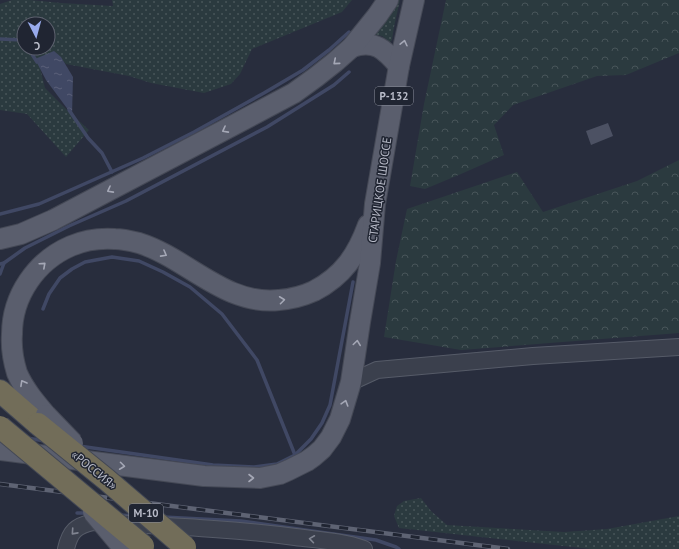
<svg xmlns="http://www.w3.org/2000/svg" width="679" height="549" viewBox="0 0 679 549" font-family="'PT Sans',sans-serif">
	<defs>
		<pattern id="grass-dots" width="8" height="8" patternUnits="userSpaceOnUse"><rect width="8" height="8" fill="#2b3a3f"/><path d="M2 2h.1M6 6h.1" fill="none" stroke="#485559" stroke-width="1.8" stroke-linecap="round"/></pattern>
		<pattern id="forest-crowns" width="20" height="18" patternUnits="userSpaceOnUse"><rect width="20" height="18" fill="#2b3a3f"/><path d="M2 6a3 3 0 1 1 6 0M12 15a3 3 0 1 1 6 0" fill="none" stroke="#485559"/></pattern>
		<pattern id="water-ripples" width="26" height="14" patternUnits="userSpaceOnUse"><rect width="26" height="14" fill="#404864"/><path d="M2 4q2-2 4 0t4 0M15 11q2-2 4 0t4 0" fill="none" stroke="#5a6079"/></pattern>
	</defs>
	<rect width="100%" height="100%" fill="#282d3d"/>
	<g fill="url(#grass-dots)" fill-rule="evenodd">
		<path d="M 12,0 L 30,0 L 61,3 L 113,6 L 112,0 L 352,0 L 342,12 L 252,49 L 240,74 L 231,84 L 204,93 L 151,83 L 129,76 L 66,64 L 54,51 L 39,64 L 45,88 L 68,111 L 89,130 L 66,157 L 27,114 L 0,110 L 0,4 ZM 24,24 L 48,24 L 48,48 L 24,48 Z"/>
		<polygon points="398,0 400,0 394,27 392,40 390,42 382,36 376,35 376,34 393,10"/>
		<polygon points="421,498 431,511 447,525 564,532 607,529 679,516 679,549 591,549 399,528 394,516 397,506 404,501"/>
	</g>
	<g fill="url(#forest-crowns)">
		<polygon points="446,0 679,0 679,53 626,75 597,76 513,105 494,125 504,155 461,174 425,189 410,186 424,104"/>
		<polygon points="679,160 679,333 461,350 384,337 396,261 407,209 517,172 543,212 637,181"/>
	</g>
	<polygon fill="url(#water-ripples)" points="54,51 61,57 73,77 72,115 46,80 35,59"/>
	<g fill="none" stroke-linecap="round" stroke-linejoin="round">
		<g stroke="#404864" stroke-width="3.5">
			<polyline points="0,39 22,40 24,43"/>
			<polyline points="28,48 37,62"/>
			<polyline points="69,110 88,138 102,153 112,172"/>
			<polyline points="0,214 39,204 143,158 194,132 264,93 303,70 329,50 349,32"/>
			<polyline points="0,264 4,263 25,248 69,226 126,201 267,127 334,85 349,72"/>
			<polyline points="0,274 4,263"/>
			<polyline points="43,309 49,294 60,278 72,269 85,262 112,257 139,261 163,272 190,287 222,314 257,360 295,455"/>
			<polyline points="27,438 45,441"/>
			<polyline points="79,446 213,465 254,467 277,464 295,455 311,439 322,423 330,405 353,282"/>
			<polyline points="77,513 87,513"/>
			<polyline points="119,515 135,516"/>
			<polyline points="163,517 241,521 376,540 396,547 399,549"/>
		</g>
	</g>
	<polygon fill="#4c5163" points="608,123 613,136 591,145 586,131"/>
	<g fill="none" stroke-linecap="round" stroke-linejoin="round">
		<defs>
			<g id="minor">
				<polyline points="351,382 377,370 533,356 679,347"/>
				<path d="M 66,549 C 70,531 76,526 93,522 C 160,526 228,528 295,537 C 318,540 342,541 364,549"/>
			</g>
			<g id="major">
				<path d="M 352,47 C 375,39 385,50 399,66"/>
				<polyline points="0,239 21,234 53,220 230,127 294,93 316,77 335,62 352,47 377,16 388,0"/>
				<path d="M 46,415 C 35,402 24,389 17,373 C 13,360 11,347 12,334 C 12,296 36,261 71,246 C 85,240 101,238 115,239 C 123,239 131,241 139,243 C 187,258 225,306 279,300 C 292,299 303,296 314,291 C 343,276 357,255 368,225"/>
				<polyline points="0,450 204,476 260,478 280,474 289,470 307,461 314,456 322,449 331,437 340,419 351,382 360,322 370,263 375,204 399,66 414,0"/>
			</g>
			<polyline id="highway" points="0,391 38,424"/>
		</defs>
		<use href="#minor" stroke="#565b68" stroke-width="18"/>
		<use href="#major" stroke="#454956" stroke-width="22"/>
		<use href="#highway" stroke="#434855" stroke-width="24"/>
		<use href="#minor" stroke="#3b404d" stroke-width="16"/>
		<use href="#major" stroke="#5a5e6d" stroke-width="20"/>
		<use href="#highway" stroke="#726d59" stroke-width="22"/>
		<defs>
			<polyline id="rail" points="0,484 508,549"/>
		</defs>
		<use href="#rail" stroke="#5e6373" stroke-width="4.5"/>
		<use href="#rail" stroke="#202532" stroke-width="3" stroke-dasharray="9" stroke-linecap="butt"/>
		<defs>
			<g id="major-bridge">
				<polyline points="46,415 73,443"/>
				<polyline points="93,512 124,549"/>
			</g>
			<g id="highway-bridge">
				<polyline points="38,424 107,480 185,547"/>
				<polyline points="0,427 143,546"/>
			</g>
		</defs>
		<use href="#major-bridge" stroke="#454956" stroke-width="22" stroke-linecap="butt"/>
		<use href="#highway-bridge" stroke="#434855" stroke-width="24" stroke-linecap="butt"/>
		<use href="#major-bridge" stroke="#5a5e6d" stroke-width="20"/>
		<use href="#highway-bridge" stroke="#726d59" stroke-width="22"/>
	</g>
	<defs><path id="oneway-chevron" d="M-2-3.5L2.5 0L-2 3.5" fill="none" stroke-width="1.6" stroke-linecap="round" stroke-linejoin="round"/></defs>
	<g stroke="#a5a8b6">
		<use href="#oneway-chevron" transform="translate(404 43) rotate(-77)"/>
		<use href="#oneway-chevron" transform="translate(336 62) rotate(140)"/>
		<use href="#oneway-chevron" transform="translate(225 130) rotate(152)"/>
		<use href="#oneway-chevron" transform="translate(110 190) rotate(152)"/>
		<use href="#oneway-chevron" transform="translate(164 254) rotate(29)"/>
		<use href="#oneway-chevron" transform="translate(43 265) rotate(-42)"/>
		<use href="#oneway-chevron" transform="translate(282 300) rotate(-7)"/>
		<use href="#oneway-chevron" transform="translate(357 343) rotate(-82)"/>
		<use href="#oneway-chevron" transform="translate(23 383) rotate(-119)"/>
		<use href="#oneway-chevron" transform="translate(345 403) rotate(-73)"/>
		<use href="#oneway-chevron" transform="translate(122 466) rotate(7)"/>
		<use href="#oneway-chevron" transform="translate(251 478)"/>
	</g>
	<g stroke="#808491">
		<use href="#oneway-chevron" transform="translate(74 532) rotate(132)"/>
		<use href="#oneway-chevron" transform="translate(312 539) rotate(-172)"/>
	</g>
	<g text-anchor="middle" stroke-width="3" stroke-linejoin="round" paint-order="stroke">
		<g fill="#202532" stroke="#8a8e9b" stroke-width="1">
			<rect x="375" y="87" width="38" height="18" rx="3"/>
			<rect x="129" y="504" width="34" height="18" rx="3"/>
		</g>
		<g font-size="11" font-weight="bold" fill="#b8bbc8">
			<text x="394" y="100">Р-132</text>
			<text x="146" y="517">М-10</text>
		</g>
		<g font-size="12" fill="#b8bbc8" stroke="#202532">
			<text transform="translate(380 190) rotate(-82)" y="4">СТАРИЦКОЕ ШОССЕ</text>
			<text transform="translate(94 470) rotate(39)" y="4">«РОССИЯ»</text>
		</g>
	</g>
	<g transform="translate(36 36) rotate(174)"><circle r="19" fill="#202532" stroke="#5d616e"/>
	<path d="M0-3L7 15L0 10L-7 15Z" fill="#98aaec"/>
	<text y="-6" font-size="11" font-weight="bold" text-anchor="middle" fill="#b8bbc8">С</text>
	</g>
</svg>
